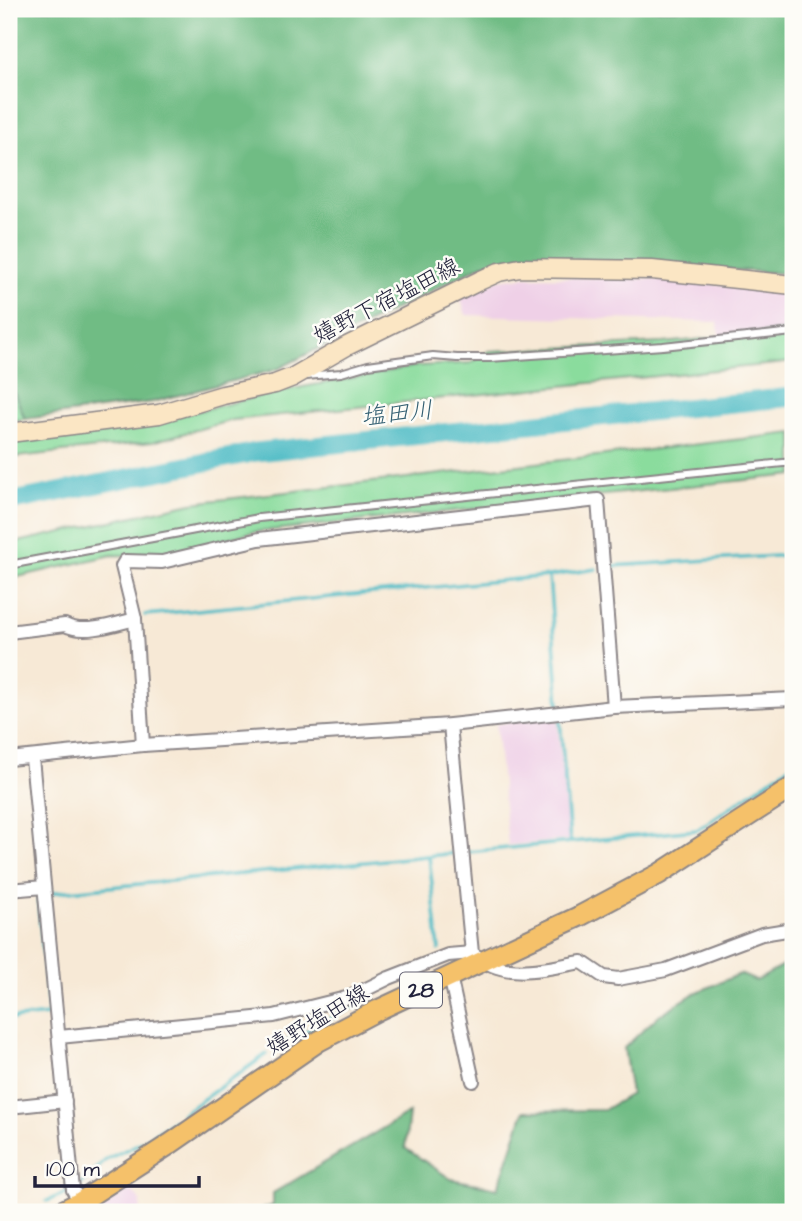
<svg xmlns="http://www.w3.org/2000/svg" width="802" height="1221" viewBox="0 0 802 1221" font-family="'Architects Daughter','Klee One',sans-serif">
	<rect width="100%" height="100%" fill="#fdfcf7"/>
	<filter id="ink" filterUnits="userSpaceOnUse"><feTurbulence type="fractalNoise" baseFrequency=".0143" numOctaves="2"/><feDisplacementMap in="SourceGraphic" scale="14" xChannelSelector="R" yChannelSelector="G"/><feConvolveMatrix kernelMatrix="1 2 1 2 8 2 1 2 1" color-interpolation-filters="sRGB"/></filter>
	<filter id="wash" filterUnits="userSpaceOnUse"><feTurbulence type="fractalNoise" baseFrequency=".00686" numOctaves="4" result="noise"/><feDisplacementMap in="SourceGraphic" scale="28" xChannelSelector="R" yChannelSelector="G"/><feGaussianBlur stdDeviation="1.57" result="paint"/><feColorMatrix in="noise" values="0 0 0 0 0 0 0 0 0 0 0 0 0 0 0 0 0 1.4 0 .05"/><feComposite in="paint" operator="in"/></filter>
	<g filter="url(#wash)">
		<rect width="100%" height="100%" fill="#f7e9d6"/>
		<g fill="#efd0e7">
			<polygon points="525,277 652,279 793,291 793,330 719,338 718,322 466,315 460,297 498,280"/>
			<polygon points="557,717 568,840 508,845 496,724"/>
			<polygon points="131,1190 141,1201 140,1212 87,1212"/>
		</g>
		<g fill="#8adc9d" stroke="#567f6c" stroke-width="2">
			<polygon points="793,330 793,362 233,420 152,442 9,458 9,438 148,423 281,391 417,366 471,363 489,351 664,343"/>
			<polygon points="12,386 25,419 9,421 9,387"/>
			<polygon points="793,433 793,475 254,532 155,556 112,555 9,579 9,544 192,503"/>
		</g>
		<g fill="#6fbc84" stroke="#486f60" stroke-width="2">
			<polygon points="9,9 793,9 793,274 527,256 484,264 278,369 153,402 25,419 12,387 9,387"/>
			<polygon points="793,960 793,1212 257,1212 273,1205 273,1193 409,1113 405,1148 451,1179 498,1188 524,1111 604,1110 631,1094 624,1048 658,1016 695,993 740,974 756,981"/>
		</g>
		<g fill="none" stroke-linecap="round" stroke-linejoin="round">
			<g stroke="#4dbbc5" stroke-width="3.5">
				<polyline points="612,566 793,555"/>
				<polyline points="145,615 549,576"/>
				<polyline points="559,705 549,576 596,569"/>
				<polyline points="560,719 570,842"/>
				<polyline points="467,852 697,830 793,764"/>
				<polyline points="429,856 439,950"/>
				<polyline points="48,893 457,853"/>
				<polyline points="9,1019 49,1015 38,900 41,896"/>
				<polyline points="276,1047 368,999"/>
				<polyline points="182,1114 267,1054"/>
				<polyline points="80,1185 107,1159 144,1141 174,1120"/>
				<polyline points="47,1201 68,1192"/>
			</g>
			<polyline stroke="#4dbbc5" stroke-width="19" points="9,502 256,452 793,397"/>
		</g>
	</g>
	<g filter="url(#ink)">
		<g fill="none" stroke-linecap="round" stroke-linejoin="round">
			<defs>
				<g id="service">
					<polyline points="306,376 341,373 368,365 433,356 457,358 490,358 663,346 793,332"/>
					<polyline points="9,565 259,518 793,462"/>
				</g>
				<g id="minor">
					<path d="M 9,632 L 65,625 C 84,635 115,624 135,619"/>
					<path d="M 450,725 L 472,953 C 479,958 488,964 497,967 C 524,976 555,966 582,962 L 604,977 L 618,979 L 666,970 L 762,934 L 793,929"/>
					<polyline points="143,745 135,619 122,566 125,561 162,562 259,539 598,500 614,707"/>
					<polyline points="32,758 73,1190 80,1202"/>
					<polyline points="9,759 143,745 450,725 614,707 793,699"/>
					<polyline points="9,890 44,887"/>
					<polyline points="450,976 473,1081"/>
					<polyline points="59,1037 274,1016 350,997 389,978 448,955 472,953"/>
					<polyline points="9,1107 65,1101"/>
				</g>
				<polyline id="secondary" points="9,433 159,414 223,395 275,384 293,377 347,346 479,281 499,272 520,268 652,270 793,285"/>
				<polyline id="primary" points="60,1212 80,1202 170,1144 319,1041 378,1010 580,916 659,874 793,787"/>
			</defs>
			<use href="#service" stroke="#8c8688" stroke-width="10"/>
			<use href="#minor" stroke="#8c8688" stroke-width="16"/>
			<use href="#secondary" stroke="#8c8688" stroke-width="21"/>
			<use href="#primary" stroke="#8c8688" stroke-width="23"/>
			<use href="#service" stroke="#fff" stroke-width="6"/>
			<use href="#minor" stroke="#fff" stroke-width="12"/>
			<use href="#secondary" stroke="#fbe6c4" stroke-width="18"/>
			<use href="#primary" stroke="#f5c16b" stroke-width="19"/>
		</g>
	</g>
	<g text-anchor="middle" stroke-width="5" stroke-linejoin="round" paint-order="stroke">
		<rect fill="#fdfcf7" stroke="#646373" stroke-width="2" x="400" y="972.5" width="42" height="35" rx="5"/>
		<g font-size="21" font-weight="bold" fill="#22223b">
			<text x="421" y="997">28</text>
		</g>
		<g font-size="23" fill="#22223b" stroke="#fdfcf7">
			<text transform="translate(386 300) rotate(-27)" y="8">嬉野下宿塩田線</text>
			<text transform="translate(317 1019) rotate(-31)" y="8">嬉野塩田線</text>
		</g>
		<g font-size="24" font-style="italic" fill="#335f72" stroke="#fdfcf7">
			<text transform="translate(397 413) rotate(-6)" y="8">塩田川</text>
		</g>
	</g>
	<rect width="802" height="1221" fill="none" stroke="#fdfcf7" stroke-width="35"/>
	<path d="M35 1176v10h164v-10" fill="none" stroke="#22223b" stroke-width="3.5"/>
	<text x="46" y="1176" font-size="21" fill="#22223b" stroke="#fdfcf7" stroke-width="5" paint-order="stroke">100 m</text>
</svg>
